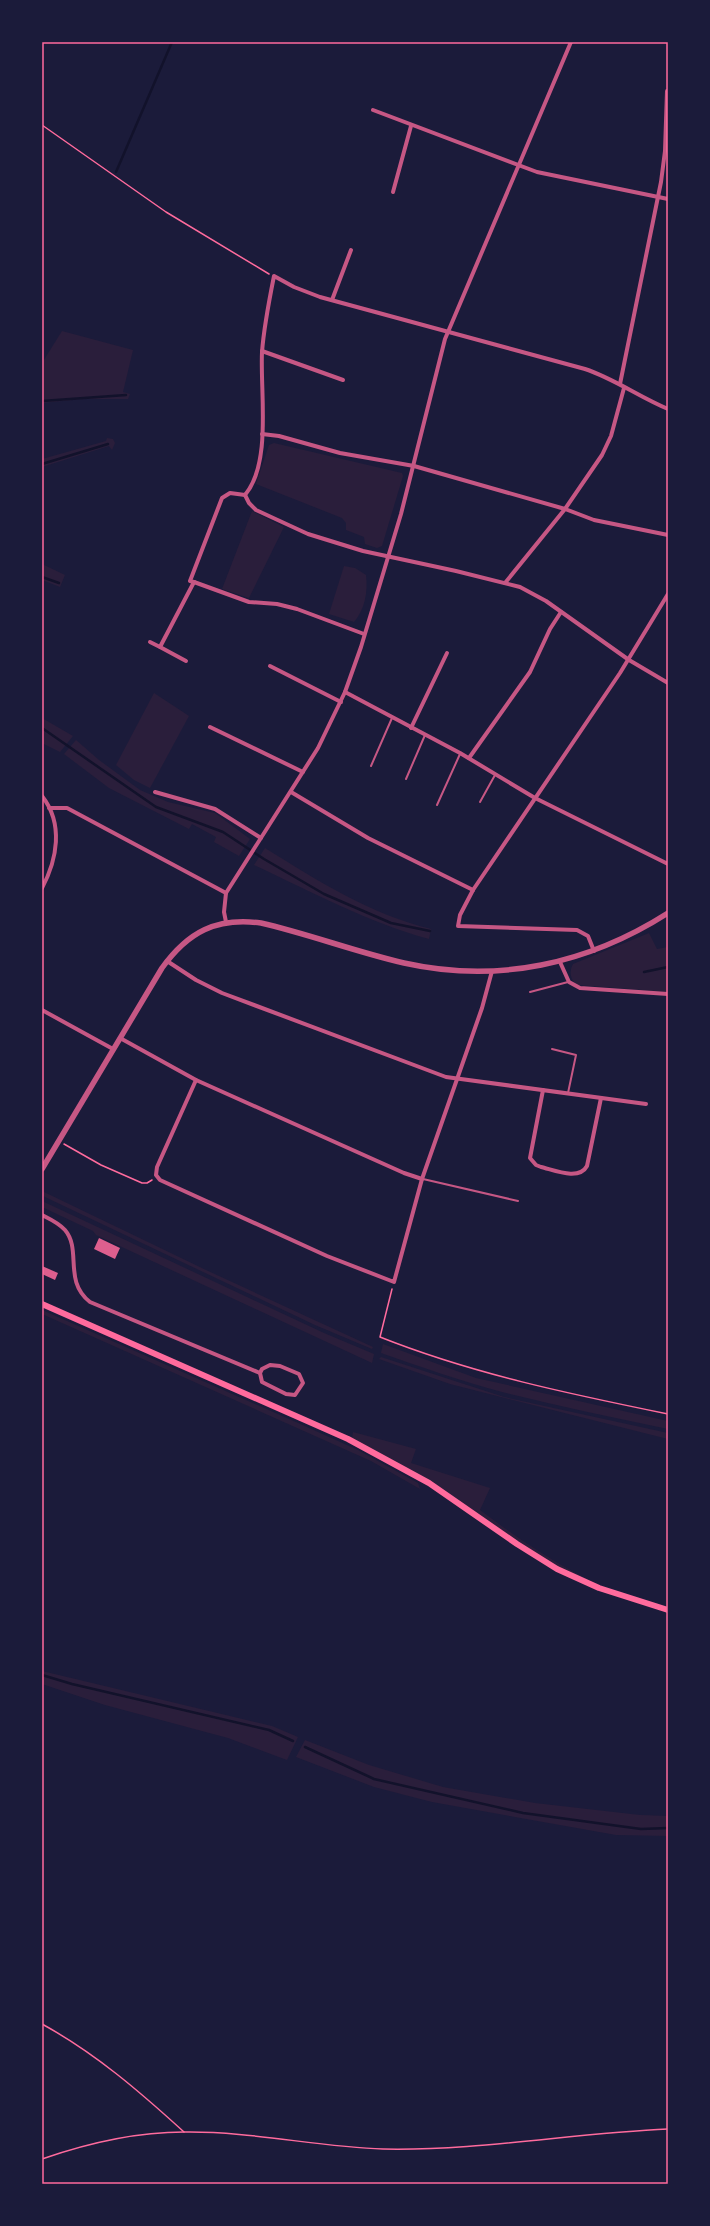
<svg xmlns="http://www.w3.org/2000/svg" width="710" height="2226" viewBox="0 0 710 2226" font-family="Rubik,sans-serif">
	<rect width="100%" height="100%" fill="#1b1b3a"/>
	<g fill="#2a1e3b">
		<polygon points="62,331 133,350 123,392 130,394 128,399 83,399 42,403 42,363"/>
		<polygon points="107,438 113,439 115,443 112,450 109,446 42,467 42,459 106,441"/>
		<polygon points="274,443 402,473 403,476 382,546 377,548 365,544 364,537 346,530 346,523 342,518 256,484 269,445"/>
		<polygon points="252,511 284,527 249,598 222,589"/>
		<polygon points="42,564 65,575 60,587 42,580"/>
		<path d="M 344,566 L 355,568 L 366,575 C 368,592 365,609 354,622 L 329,614 Z"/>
		<polygon points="154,693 189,716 150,788 134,780 116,765"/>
		<polygon points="42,718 73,736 60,752 42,743"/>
		<polygon points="76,740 99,760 140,790 168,802 215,813 250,839 239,856 214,842 216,837 192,824 189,829 109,788 64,754"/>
		<path d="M 265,848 C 318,881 370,914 431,929 L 429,939 C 367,922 312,892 254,865 Z"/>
		<path d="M 649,933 L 657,949 L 668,947 L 668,992 L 577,985 C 570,980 569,971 573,964 Z"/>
		<polygon points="42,1191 206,1270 373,1347 372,1349 315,1325 45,1197 42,1195"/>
		<polygon points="42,1201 324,1333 374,1354 372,1363 96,1235 93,1231 42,1207"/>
		<polygon points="42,1310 298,1423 358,1450 418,1483 420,1489 371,1461 42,1314"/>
		<path d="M 383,1344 L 476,1378 L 668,1421 L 668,1429 C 612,1417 557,1406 502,1392 C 461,1381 421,1367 381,1353 Z"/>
		<polygon points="381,1357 504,1397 668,1433 668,1439 450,1384 379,1359"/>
		<path d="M 353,1432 L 416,1449 L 411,1463 L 490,1488 L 480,1510 C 517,1538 552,1562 593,1582 L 557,1566 L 522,1545 L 433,1482 L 352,1438 Z"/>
		<polygon points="42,1671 272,1726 298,1737 287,1760 228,1738 105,1705 42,1684"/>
		<polygon points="305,1740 369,1765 443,1787 535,1803 640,1815 668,1816 668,1836 616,1835 432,1802 374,1787 296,1757"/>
	</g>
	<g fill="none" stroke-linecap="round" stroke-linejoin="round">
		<g stroke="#12122b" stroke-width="2.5">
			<polyline points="116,172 172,42"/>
			<polyline points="42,401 126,395"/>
			<polyline points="42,464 108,444"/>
			<polyline points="42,577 59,583"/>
			<polyline points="42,728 156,807 223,832 264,859 324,894 391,923 430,931"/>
			<polyline points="644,972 668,967"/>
			<polyline points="42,1675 72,1684 269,1730 293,1741"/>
			<polyline points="305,1747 374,1779 523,1813 641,1829 668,1828"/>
		</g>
	</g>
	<g fill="#dd5f8e">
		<polygon points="99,1238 120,1248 115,1259 94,1249"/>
		<polygon points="42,1266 58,1273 55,1280 42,1274"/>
	</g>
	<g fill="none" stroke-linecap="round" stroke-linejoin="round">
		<g stroke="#ff6b9d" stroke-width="1.5">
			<polyline points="42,125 166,212 269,274"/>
			<polyline points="64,1144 101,1165 142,1183 147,1183 152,1180"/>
			<path d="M 392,1289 L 380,1337 C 473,1374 570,1394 668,1414"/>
			<path d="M 42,2024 C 95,2053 139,2091 184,2132"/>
			<path d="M 42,2159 C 88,2143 136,2132 184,2132 C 251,2131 317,2147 383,2149 C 478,2151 573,2133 668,2129"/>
		</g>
		<g stroke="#c65784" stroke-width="2">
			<polyline points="371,766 392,718"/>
			<polyline points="406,779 425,735"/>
			<polyline points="480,802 495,775"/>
			<polyline points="437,805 460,754"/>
			<polyline points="530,992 568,982"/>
			<polyline points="552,1049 576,1055 568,1093"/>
			<polyline points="423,1179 518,1201"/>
		</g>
		<g stroke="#c65784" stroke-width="4">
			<polyline points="373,110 537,172 668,199"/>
			<polyline points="393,192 411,126"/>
			<polyline points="332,300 351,250"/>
			<polyline points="262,351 343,380"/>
			<polyline points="620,384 661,182 665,151 667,91"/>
			<polyline points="262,434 279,436 340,453 414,466 565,509 594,520 668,535"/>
			<polyline points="245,495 249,503 256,510 308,534 363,551 456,571 520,587 546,601 629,660 668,683"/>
			<path d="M 194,582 L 190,581 L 222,498 L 230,493 L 245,495 C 272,463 260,392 262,352 C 264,326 269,301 274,276 L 294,287 L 320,297 L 585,369 C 615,379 639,397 668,409"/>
			<polyline points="194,582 249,602 277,604 297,609 364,634"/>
			<polyline points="505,583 565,509 602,455 611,436 624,388"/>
			<polyline points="150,642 160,647"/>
			<polyline points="186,661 160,647 194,582"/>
			<polyline points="270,666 341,702"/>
			<polyline points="345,692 460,753 535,798 668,864"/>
			<polyline points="210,727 303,772"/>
			<polyline points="411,728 447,653"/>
			<polyline points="469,758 530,672 550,629 561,612"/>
			<polyline points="155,792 215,809 261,838"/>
			<polyline points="291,792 368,838 473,890"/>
			<path d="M 42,796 C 64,824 57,860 42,888"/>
			<polyline points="49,808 67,808 226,893"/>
			<polyline points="226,922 224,912 226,893 318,748 345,692 361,647 401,514 445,339 571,42"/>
			<polyline points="594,951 588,936 577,930 458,926 460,915 473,890 620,673 668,594"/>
			<polyline points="167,961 196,980 222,993 446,1077 646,1104"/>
			<polyline points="560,962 569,982 580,988 668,994"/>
			<polyline points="42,1010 113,1049"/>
			<polyline points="120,1038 196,1080 404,1173 422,1179"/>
			<polyline points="196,1080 157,1167 156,1175 160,1180 327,1256 394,1282 422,1179 482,1008 492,971"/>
			<path d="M 543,1090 L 530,1158 L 536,1165 L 541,1167 C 554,1170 579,1181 587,1166 L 601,1098"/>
			<path d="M 42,1215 C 50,1219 59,1223 65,1230 C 82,1250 63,1281 90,1302 L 260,1373"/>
			<polygon points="270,1365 280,1366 299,1374 303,1383 295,1395 286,1394 262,1382 260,1373 262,1369"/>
		</g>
		<path stroke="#c65784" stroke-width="5.5" d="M 42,1169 L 162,968 C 188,932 216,917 261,923 C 309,934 356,952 404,963 C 498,984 588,964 668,913"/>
		<polyline stroke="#ff6b9d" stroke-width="6" points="42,1304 348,1439 429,1483 517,1544 557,1569 599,1588 668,1610"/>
	</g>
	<rect width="710" height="2226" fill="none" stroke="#1b1b3a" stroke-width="86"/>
	<rect x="43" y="43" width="624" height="2140" fill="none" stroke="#ff6b9d" stroke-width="1.5"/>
</svg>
